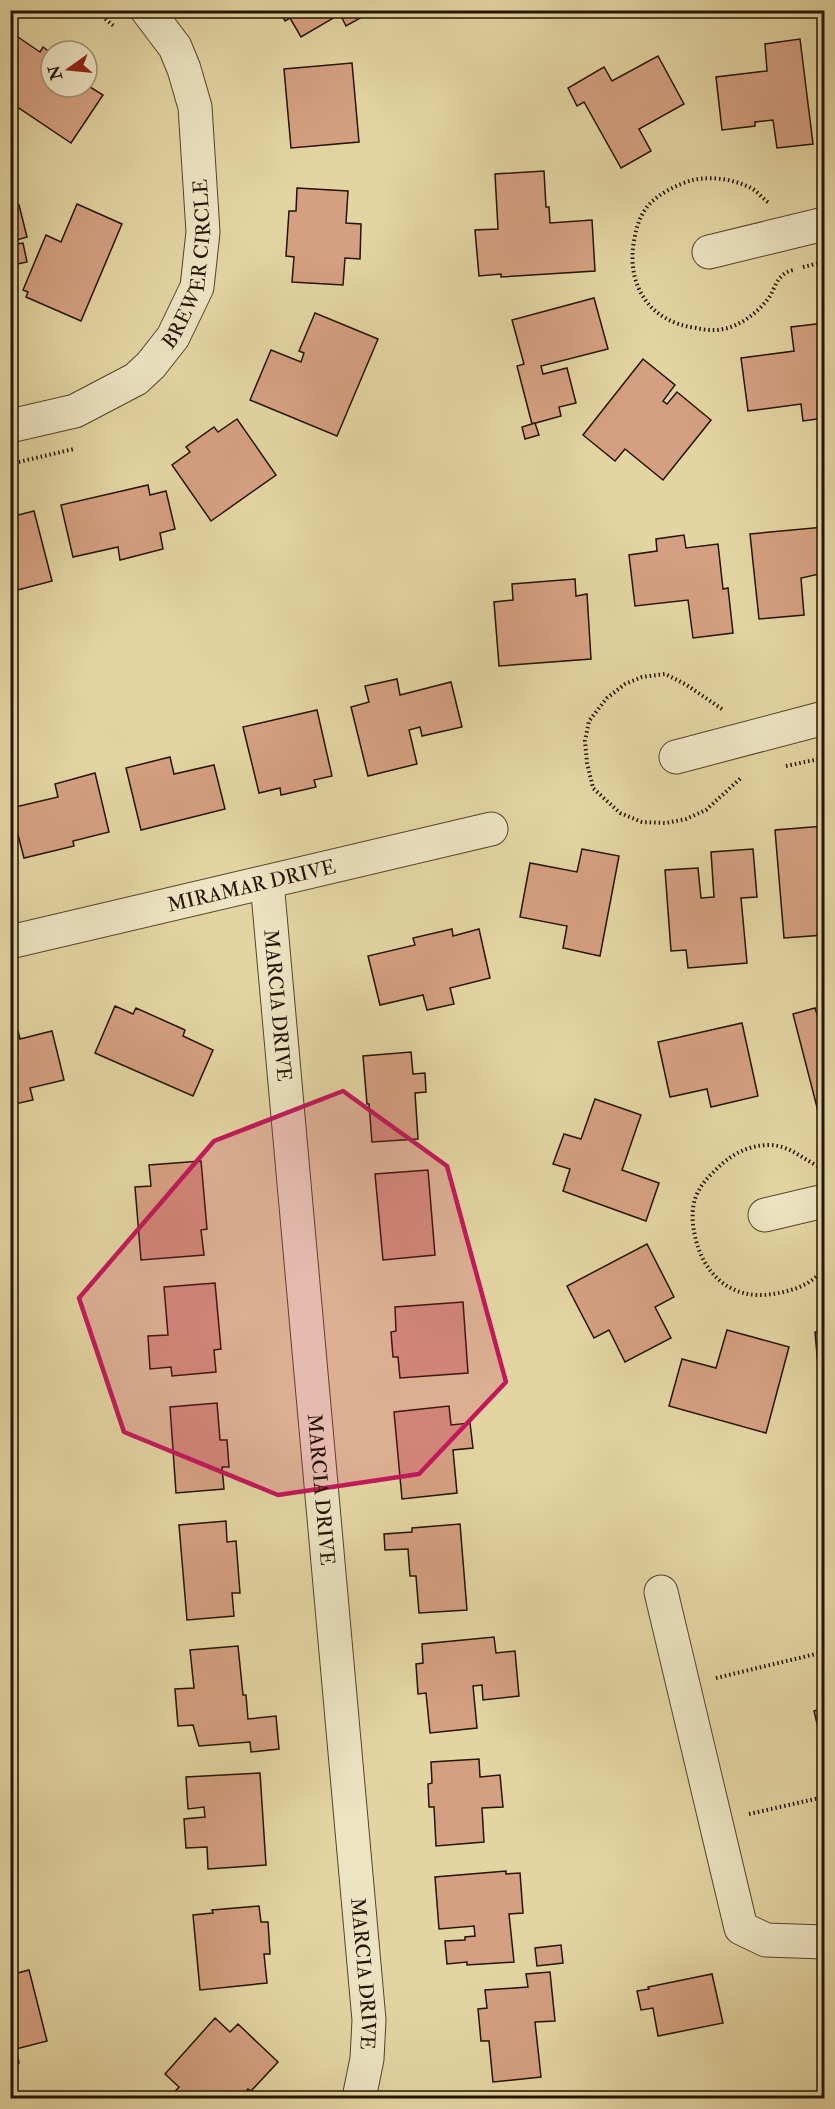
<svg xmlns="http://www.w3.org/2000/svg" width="835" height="2109" viewBox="0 0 835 2109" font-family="'IM FELL Double Pica',serif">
	<rect width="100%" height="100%" fill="#e3d5a2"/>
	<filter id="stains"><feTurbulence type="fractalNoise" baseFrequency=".00333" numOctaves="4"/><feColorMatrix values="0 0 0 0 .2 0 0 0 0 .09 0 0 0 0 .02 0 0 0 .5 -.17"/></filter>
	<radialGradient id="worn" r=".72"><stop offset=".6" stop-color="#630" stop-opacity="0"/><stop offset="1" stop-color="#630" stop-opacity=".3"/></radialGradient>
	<g fill="#d5a081" stroke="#251400" stroke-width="1.5">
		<polygon points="279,10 370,10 371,12 346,26 340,14 301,37 290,18 285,21"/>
		<polygon points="15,35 40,52 43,47 51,53 51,87 87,87 87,85 103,95 71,143 10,102 10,42"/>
		<polygon points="800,39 813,144 777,148 773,120 755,122 755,126 722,130 716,77 767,71 765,44"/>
		<polygon points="658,56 684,104 639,129 651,151 621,168 584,102 577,106 568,88 604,67 612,81"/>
		<polygon points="352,63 359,142 291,148 284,69"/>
		<polygon points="544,171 546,207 549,207 550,223 592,220 595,271 501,277 501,274 479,276 475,230 498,229 495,174"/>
		<polygon points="297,188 348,191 346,223 361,224 360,259 345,258 343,285 292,282 294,257 286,256 289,211 296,211"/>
		<polygon points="77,204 122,224 81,321 26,297 28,292 23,290 46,235 61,242"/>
		<polygon points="19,205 27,237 10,242 10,208"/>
		<polygon points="23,243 27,262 13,265 10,245"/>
		<polygon points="594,298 608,349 541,366 543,374 567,368 576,403 559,407 561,416 532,424 517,366 524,364 512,320"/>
		<polygon points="315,313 378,339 337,436 250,400 271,350 301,362 304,353 299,351"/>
		<polygon points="824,323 824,418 803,421 801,404 748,411 741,358 794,351 791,327"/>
		<polygon points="10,324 15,345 10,346"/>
		<polygon points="643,359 675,385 663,401 667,404 677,392 711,420 663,480 625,449 615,461 583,435"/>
		<polygon points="237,419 276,475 211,521 172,465 190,452 186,447 214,427 218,432"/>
		<polygon points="535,423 539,435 525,439 522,427"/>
		<polygon points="148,485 150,495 166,491 175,529 160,533 163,549 120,560 118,547 73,557 61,505"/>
		<polygon points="34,511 52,581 10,592 10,517"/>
		<polygon points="824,527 824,573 801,578 804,615 759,619 750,534"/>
		<polygon points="684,535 686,548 718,544 723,589 728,588 733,633 693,638 688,600 635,606 629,555 657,551 656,539"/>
		<polygon points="575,579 576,596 587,594 591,659 499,666 494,602 513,600 512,584"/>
		<polygon points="397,679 400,695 451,682 462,727 422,736 420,727 409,730 417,764 368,776 351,707 369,702 365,686"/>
		<polygon points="317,710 332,776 314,780 316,787 281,795 280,788 259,793 243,727"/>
		<polygon points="170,757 174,774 214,765 225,809 141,830 126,768"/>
		<polygon points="95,773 109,832 73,841 74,846 24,858 11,808 58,797 55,784"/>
		<polygon points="824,826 824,935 784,938 775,830"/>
		<polygon points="582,849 619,856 600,956 563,948 567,926 520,917 530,863 577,872"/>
		<polygon points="753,849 757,897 741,898 747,963 688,968 686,950 671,951 665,870 698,868 701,898 714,897 711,852"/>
		<polygon points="452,929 453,936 479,929 490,978 450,988 454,1004 427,1010 423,995 380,1005 368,956 415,945 413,938"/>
		<polygon points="115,1006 133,1014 136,1008 185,1030 183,1036 213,1050 193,1096 95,1053"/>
		<polygon points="815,1008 818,1017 824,1015 824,1113 819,1115 793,1014"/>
		<polygon points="742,1023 758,1096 711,1107 707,1089 670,1097 658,1042"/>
		<polygon points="18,1031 20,1039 52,1031 64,1080 30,1088 33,1100 10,1105 10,1033"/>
		<polygon points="411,1052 413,1074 425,1073 426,1092 415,1093 418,1139 372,1142 369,1104 367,1104 363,1056"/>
		<polygon points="595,1099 641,1115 622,1170 659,1183 646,1221 563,1191 570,1169 553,1164 564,1134 581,1139"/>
		<polygon points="201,1161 207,1229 201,1230 204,1255 141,1260 135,1187 151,1186 149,1165"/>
		<polygon points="428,1170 435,1255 383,1260 375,1174"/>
		<polygon points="647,1244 674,1297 655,1307 671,1338 625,1362 609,1330 594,1338 567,1286"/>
		<polygon points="215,1283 221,1349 214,1350 216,1372 172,1376 171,1367 150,1369 148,1336 168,1335 164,1287"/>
		<polygon points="463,1302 468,1373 400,1378 398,1357 393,1357 391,1332 396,1331 395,1307"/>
		<polygon points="818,1325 824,1325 824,1377 819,1377 815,1332 819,1331"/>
		<polygon points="727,1330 789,1347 766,1433 669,1406 682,1359 716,1368"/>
		<polygon points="217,1403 220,1440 227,1440 229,1467 222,1467 224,1489 176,1493 170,1407"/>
		<polygon points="449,1406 451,1425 470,1423 473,1448 453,1450 457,1493 402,1499 394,1412"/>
		<polygon points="226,1521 227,1542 236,1541 240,1593 232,1593 234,1616 187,1620 179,1525"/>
		<polygon points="460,1524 467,1610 419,1613 416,1576 410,1576 408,1549 385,1550 384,1534 412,1532 412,1528"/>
		<polygon points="494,1637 496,1653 515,1651 519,1696 483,1700 482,1685 473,1686 477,1728 430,1733 426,1693 418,1694 416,1664 423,1663 422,1644"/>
		<polygon points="238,1646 243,1695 246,1695 248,1719 276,1716 279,1749 251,1752 250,1742 199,1746 193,1725 178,1726 175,1689 194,1688 190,1650"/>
		<polygon points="824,1708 824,1752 814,1711"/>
		<polygon points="479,1759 480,1777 500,1775 503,1807 482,1808 484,1842 436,1846 434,1807 429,1807 428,1784 432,1783 431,1762"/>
		<polygon points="260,1773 266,1865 208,1869 207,1847 186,1848 184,1819 205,1817 204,1807 188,1809 186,1777"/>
		<polygon points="506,1871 506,1874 520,1873 523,1913 509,1914 514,1962 467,1965 467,1962 447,1964 445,1941 465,1940 465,1937 475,1936 474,1926 439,1929 435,1877"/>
		<polygon points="259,1906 261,1922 268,1922 270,1954 264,1954 267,1983 200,1990 193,1915 213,1913 212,1910"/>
		<polygon points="561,1945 563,1963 537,1966 535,1948"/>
		<polygon points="29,1970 47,2041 16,2049 19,2063 10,2065 10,1975"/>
		<polygon points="550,1972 555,2021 535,2022 541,2077 493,2082 489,2041 481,2041 478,2009 487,2008 485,1990 528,1987 526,1974"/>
		<polygon points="712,1974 723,2023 658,2036 653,2008 641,2010 637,1991 649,1989 648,1987"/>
		<polygon points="215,2018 230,2032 238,2024 278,2062 251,2091 248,2089 240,2098 169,2098 179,2087 165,2074"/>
	</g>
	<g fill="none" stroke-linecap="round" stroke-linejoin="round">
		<defs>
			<g id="minor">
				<polyline points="709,252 824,224"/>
				<path id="s1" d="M 10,426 L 75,411 L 136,379 L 151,365 L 173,337 L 197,287 L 203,232 L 195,107 L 184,69 L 175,47 L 147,10"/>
				<polyline points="676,757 824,718"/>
				<path id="s2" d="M 267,882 L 369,2020 L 367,2059 L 359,2098"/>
				<path id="s3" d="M 10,942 L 491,829"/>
				<polyline points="765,1215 824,1201"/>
				<polyline points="661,1592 741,1928 766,1940 824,1942"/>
			</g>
		</defs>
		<use href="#minor" stroke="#544428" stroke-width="35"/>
		<g stroke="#251400" stroke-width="4" stroke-dasharray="1.5 3" stroke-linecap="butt">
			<polyline points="95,10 115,27"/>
			<path d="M 768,202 C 762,198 757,191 751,188 C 733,179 712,176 693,180 C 678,184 657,194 647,207 C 639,217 636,229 634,241 C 626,286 650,322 696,328 C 705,330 714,331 723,329 C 740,326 757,313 768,299 C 776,288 776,274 793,270"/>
			<polyline points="803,267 824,262"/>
			<polyline points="10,464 74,449"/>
			<polyline points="722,709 685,684 665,674 642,677 625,684 607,698 589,721 585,741 587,763 593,788 620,813 642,822 666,823 686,819 706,810 741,778"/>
			<polyline points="786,766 824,758"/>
			<path d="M 818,1166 C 801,1158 789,1145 769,1145 C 751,1145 736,1152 723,1163 C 712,1173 700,1184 695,1199 C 692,1208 692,1222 694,1231 C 701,1272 729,1301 773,1294 C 792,1291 812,1285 824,1268"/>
			<polyline points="716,1678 824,1652"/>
			<polyline points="749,1814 824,1797"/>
		</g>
		<use href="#minor" stroke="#ede4c3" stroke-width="33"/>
	</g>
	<path fill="#c2185b" fill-opacity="0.2" stroke="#c2185b" stroke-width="4.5" stroke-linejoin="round" d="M 343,1091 L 447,1166 L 506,1382 L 419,1474 L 278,1495 L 124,1432 L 79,1298 L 214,1141 Z"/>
	<g text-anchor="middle" stroke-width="6" stroke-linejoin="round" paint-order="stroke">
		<g font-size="20" fill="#251400" stroke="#ede4c3">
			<text dy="7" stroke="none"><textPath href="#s1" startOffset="268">BREWER CIRCLE</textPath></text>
			<text dy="7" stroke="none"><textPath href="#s3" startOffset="248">MIRAMAR DRIVE</textPath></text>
			<text dy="7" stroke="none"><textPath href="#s2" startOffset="124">MARCIA DRIVE</textPath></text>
			<text dy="7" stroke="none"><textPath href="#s2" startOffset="610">MARCIA DRIVE</textPath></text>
			<text dy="7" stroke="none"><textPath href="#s2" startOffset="1096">MARCIA DRIVE</textPath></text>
		</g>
	</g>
	<rect width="835" height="2109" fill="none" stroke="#e3d5a2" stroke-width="36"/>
	<rect x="12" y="12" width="811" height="2085" fill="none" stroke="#251400" stroke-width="3"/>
	<rect x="18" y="18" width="799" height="2073" fill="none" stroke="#251400" stroke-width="1.5"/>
	<g transform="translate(69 69) rotate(255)"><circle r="28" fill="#ede4c3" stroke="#9d9175" stroke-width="1.5"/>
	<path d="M0-4.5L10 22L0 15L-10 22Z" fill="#8f2418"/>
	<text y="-9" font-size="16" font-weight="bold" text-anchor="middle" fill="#251400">N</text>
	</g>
	<rect width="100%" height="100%" filter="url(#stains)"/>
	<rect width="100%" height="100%" fill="url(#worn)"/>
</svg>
